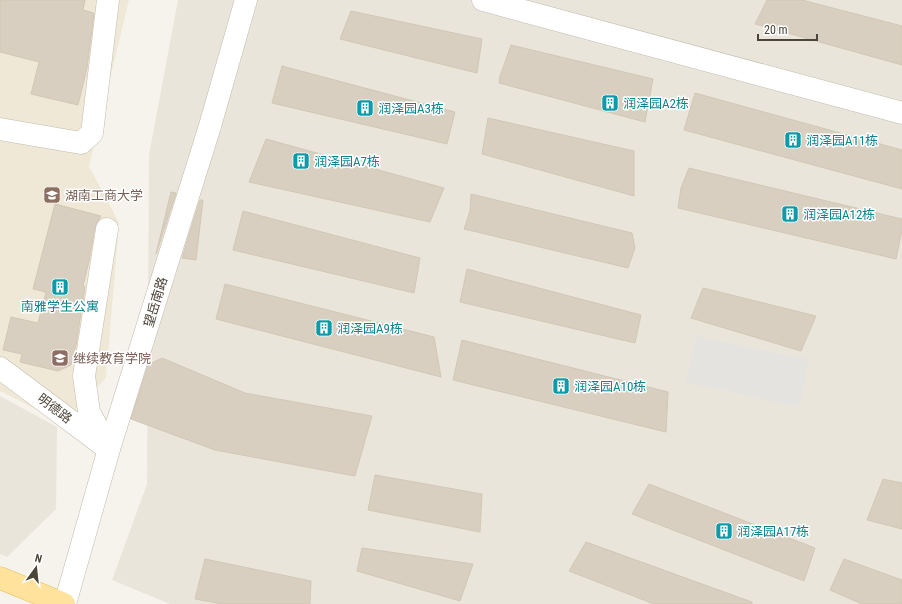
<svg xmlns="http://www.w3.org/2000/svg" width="902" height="604" viewBox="0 0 902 604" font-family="'Roboto Condensed','Noto Sans SC',sans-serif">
	<rect width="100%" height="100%" fill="#f6f3ec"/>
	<g fill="#eae5da">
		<polygon points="178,0 902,0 902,604 170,604 112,580 147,484 149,155"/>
		<polygon points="0,396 57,427 56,509 7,557 0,554"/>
	</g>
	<polygon fill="#efe8d6" points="0,0 129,0 89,166 119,223 106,378 63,423 0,391"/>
	<polygon fill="#e5e3e0" points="696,336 809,360 799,407 686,382"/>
	<g fill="#d8cfc1" stroke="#d3c7b4">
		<polygon points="0,0 85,0 83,10 94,13 87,68 78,105 31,94 39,62 0,52"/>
		<polygon points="767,0 802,0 902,26 902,65 755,24"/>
		<polygon points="351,11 482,39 477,73 340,39"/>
		<polygon points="511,45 653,79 645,122 499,83 500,79 499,79"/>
		<polygon points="282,66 455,112 447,144 272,103"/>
		<polygon points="695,93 902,150 902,189 684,130"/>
		<polygon points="488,118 634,151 634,196 482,154"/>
		<polygon points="266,139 444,188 430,222 249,182"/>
		<polygon points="689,168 902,219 902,230 896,259 678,208 681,188"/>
		<polygon points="171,192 176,193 156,254"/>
		<polygon points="471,194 632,233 635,248 628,268 464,229 470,211"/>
		<polygon points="200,200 203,200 196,260 182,258"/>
		<polygon points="55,204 101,216 95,227 89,261 83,286 85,287 76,345 71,365 58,371 20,362 22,354 3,350 11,317 38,323 46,292 33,289"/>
		<polygon points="243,211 420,258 414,293 233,250"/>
		<polygon points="467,269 641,315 635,343 460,302"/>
		<polygon points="225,284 434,337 441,377 216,319"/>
		<polygon points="703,288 816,316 801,351 691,318"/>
		<polygon points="462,340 668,392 666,432 453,380"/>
		<polygon points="162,358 245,393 372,416 355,476 215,450 131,419 148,365"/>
		<polygon points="375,475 482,494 480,532 368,510"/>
		<polygon points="883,479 902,483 902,529 867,520"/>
		<polygon points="649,484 815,548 804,581 632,514"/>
		<polygon points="586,542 752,602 752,604 654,604 569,571"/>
		<polygon points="362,548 473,564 460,601 357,571"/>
		<polygon points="205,559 311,581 310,604 222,604 195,599"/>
		<polygon points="844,559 902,580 902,604 862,604 830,590"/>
	</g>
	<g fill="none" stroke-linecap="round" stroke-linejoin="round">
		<defs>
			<g id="minor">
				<polyline points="483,0 902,113"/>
				<polyline points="0,129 81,143 92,133 108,0"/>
				<polyline points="107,229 84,376 89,412 109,449"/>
				<polyline points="0,368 103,445"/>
				<polyline points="65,604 109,449 210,126 246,0"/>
			</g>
			<polyline id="major" points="0,578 64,604"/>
		</defs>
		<use href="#minor" stroke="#c2bbae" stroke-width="23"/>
		<use href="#major" stroke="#e6c16a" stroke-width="23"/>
		<use href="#minor" stroke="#fff" stroke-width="22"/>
		<use href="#major" stroke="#ffe39c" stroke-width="22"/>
	</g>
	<defs>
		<symbol id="building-square" viewBox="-11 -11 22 22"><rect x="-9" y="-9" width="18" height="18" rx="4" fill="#0f9aa8" stroke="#fff"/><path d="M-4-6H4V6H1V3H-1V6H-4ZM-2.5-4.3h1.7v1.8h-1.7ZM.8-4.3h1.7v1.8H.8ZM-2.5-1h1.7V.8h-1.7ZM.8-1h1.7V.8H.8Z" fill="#fff"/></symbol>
		<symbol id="school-square" viewBox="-11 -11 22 22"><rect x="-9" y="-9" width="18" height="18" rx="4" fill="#8d6e63" stroke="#fff"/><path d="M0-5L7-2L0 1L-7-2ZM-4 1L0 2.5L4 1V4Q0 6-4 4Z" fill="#fff"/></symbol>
		<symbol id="university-square" viewBox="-11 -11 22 22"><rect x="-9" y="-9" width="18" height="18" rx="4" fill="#8d6e63" stroke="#fff"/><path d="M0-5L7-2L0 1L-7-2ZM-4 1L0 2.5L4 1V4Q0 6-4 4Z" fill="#fff"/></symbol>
	</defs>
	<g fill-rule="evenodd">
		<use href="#building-square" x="600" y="93" width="20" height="20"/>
		<use href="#building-square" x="355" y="98" width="20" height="20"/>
		<use href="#building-square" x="783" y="130" width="20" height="20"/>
		<use href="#building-square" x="291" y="151" width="20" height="20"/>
		<use href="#school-square" x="42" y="185" width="20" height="20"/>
		<use href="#building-square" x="780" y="204" width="20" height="20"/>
		<use href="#building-square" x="50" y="277" width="20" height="20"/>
		<use href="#building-square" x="314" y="318" width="20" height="20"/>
		<use href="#university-square" x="50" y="348" width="20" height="20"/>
		<use href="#building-square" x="551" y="376" width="20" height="20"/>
		<use href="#building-square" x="714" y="521" width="20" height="20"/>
	</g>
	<g text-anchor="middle" stroke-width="3" stroke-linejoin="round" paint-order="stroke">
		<g font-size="13" fill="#0d838f" stroke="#fff" text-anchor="start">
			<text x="623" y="108">润泽园A2栋</text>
			<text x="378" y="113">润泽园A3栋</text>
			<text x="806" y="145">润泽园A11栋</text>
			<text x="314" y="166">润泽园A7栋</text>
			<text x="803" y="219">润泽园A12栋</text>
			<text x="60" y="311" text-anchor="middle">南雅学生公寓</text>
			<text x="337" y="333">润泽园A9栋</text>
			<text x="574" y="391">润泽园A10栋</text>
			<text x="737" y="536">润泽园A17栋</text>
		</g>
		<g font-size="13" fill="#785e54" stroke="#fff" text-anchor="start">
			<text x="65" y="200">湖南工商大学</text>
			<text x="73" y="363">继续教育学院</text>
		</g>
		<g font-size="13" fill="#4b4439" stroke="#fff">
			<text transform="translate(155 302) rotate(-73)" y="5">望岳南路</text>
			<text transform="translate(55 408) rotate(37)" y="5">明德路</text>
		</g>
	</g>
	<g transform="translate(36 568) rotate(15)" stroke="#ffffff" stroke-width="3" paint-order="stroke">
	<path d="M0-3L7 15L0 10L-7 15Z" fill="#4b4439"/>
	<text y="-6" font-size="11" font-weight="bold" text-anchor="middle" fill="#4b4439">N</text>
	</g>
	<path d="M758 34v6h59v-6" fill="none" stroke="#4b4439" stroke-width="2"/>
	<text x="764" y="34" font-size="12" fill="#4b4439" stroke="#ffffff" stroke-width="3" paint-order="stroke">20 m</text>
</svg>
